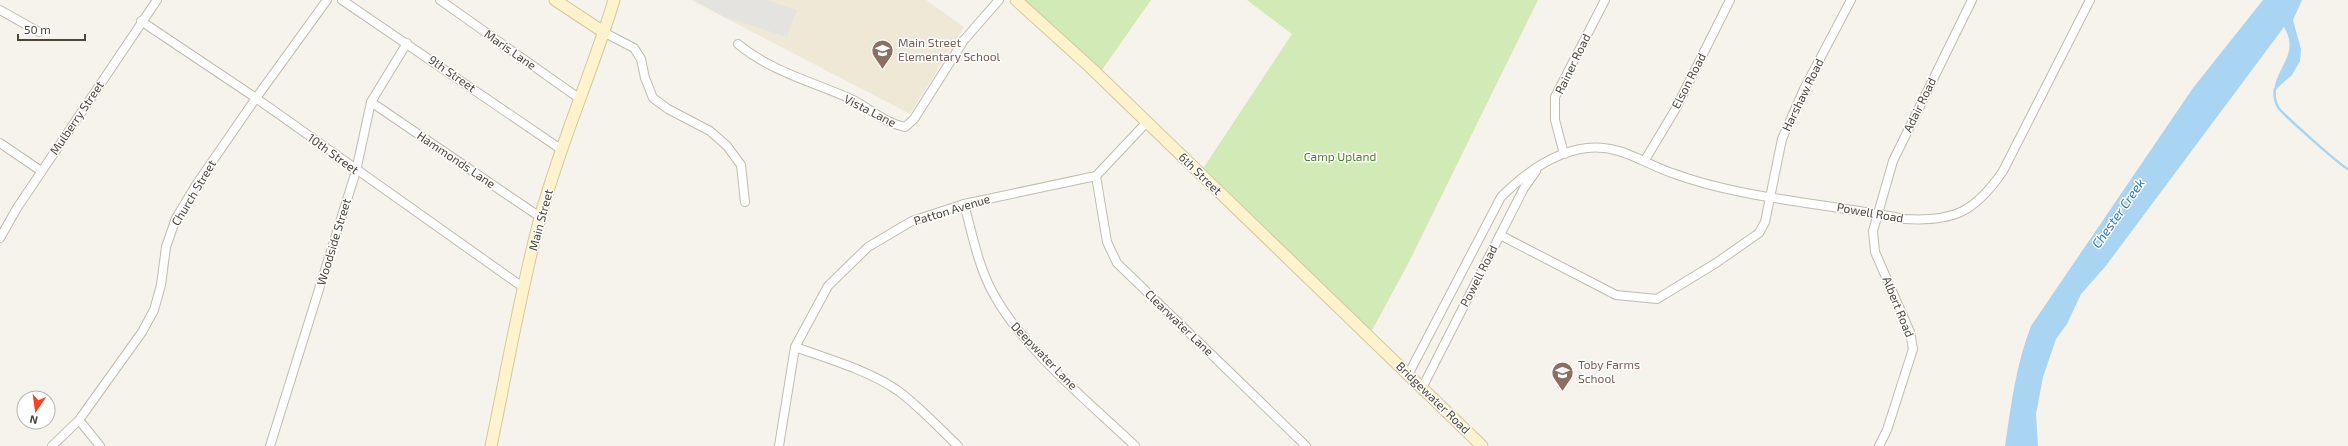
<svg xmlns="http://www.w3.org/2000/svg" width="2348" height="446" viewBox="0 0 2348 446" font-family="'Exo 2',sans-serif">
	<rect width="100%" height="100%" fill="#f6f3ec"/>
	<polygon fill="#efe8d6" points="691,0 926,0 964,27 910,114"/>
	<g fill="#d2eab5">
		<polygon points="1020,0 1151,0 1097,77"/>
		<polygon points="1247,0 1538,0 1409,262 1369,336 1200,173 1292,34"/>
	</g>
	<polygon fill="#e5e3e0" points="695,0 766,0 797,10 787,37 722,16"/>
	<path fill="#a9d4f2" d="M 2263,0 L 2302,0 L 2293,20 L 2301,49 L 2300,61 L 2292,75 L 2274,91 C 2277,65 2300,54 2284,27 L 2105,267 L 2081,294 L 2067,324 L 2056,339 L 2043,377 L 2036,414 L 2038,446 L 2005,446 C 2011,406 2016,364 2031,326 L 2193,88 Z"/>
	<g fill="none" stroke-linecap="round" stroke-linejoin="round">
		<path stroke="#a9d4f2" stroke-width="2.5" d="M 2275,89 C 2274,94 2275,103 2278,107 C 2280,112 2342,167 2348,169"/>
		<defs>
			<g id="street">
				<polyline points="342,0 562,150"/>
				<polyline points="440,0 580,99"/>
				<polyline points="0,10 39,32"/>
				<polyline points="141,21 256,98 524,288"/>
				<polyline points="605,33 634,48 641,59 645,78 653,98 668,109 710,131 727,146 741,165 745,202"/>
				<path d="M 738,44 C 770,71 813,82 851,99 C 870,108 884,123 905,127 L 914,119 L 964,40 L 999,0"/>
				<polyline points="371,102 540,217"/>
				<polyline points="0,143 41,171"/>
				<polyline points="1564,154 1555,120 1555,97 1605,0"/>
				<polyline points="1645,160 1675,110 1730,0"/>
				<polyline points="1096,176 1107,242 1117,263 1306,446"/>
				<path d="M 964,204 C 972,233 978,266 993,293 C 1023,349 1089,402 1135,446"/>
				<polyline points="1500,235 1616,295 1657,299 1716,263 1759,233 1765,222 1782,139 1804,89 1851,0"/>
				<polyline points="0,238 17,208 157,0"/>
				<path d="M 795,347 C 829,359 867,370 897,390 C 919,406 938,427 958,446"/>
				<path d="M 1408,375 L 1501,197 C 1524,174 1553,152 1587,148 C 1619,144 1643,163 1672,173 C 1745,200 1828,203 1904,219 C 1954,222 1975,212 2003,171 L 2090,0"/>
				<polyline points="1422,388 1524,188 1536,171"/>
				<polyline points="79,420 100,446"/>
				<polyline points="52,446 79,420 142,332 154,310 161,285 166,247 176,218 196,185 256,98 327,0"/>
				<polyline points="270,446 356,171 371,102 407,43"/>
				<polyline points="779,446 795,347 828,286 868,247 912,221 964,204 1096,176 1146,123"/>
				<polyline points="1879,446 1887,430 1913,349 1910,332 1875,252 1873,231 1893,161 1972,0"/>
			</g>
			<g id="secondary">
				<polyline points="555,0 605,33"/>
				<polyline points="1016,0 1090,67 1482,446"/>
				<path d="M 491,446 C 507,370 520,293 540,218 C 560,144 592,73 614,0"/>
			</g>
		</defs>
		<use href="#street" stroke="#c2bbae" stroke-width="10"/>
		<use href="#secondary" stroke="#d6c79b" stroke-width="13"/>
		<use href="#street" stroke="#fff" stroke-width="8"/>
		<use href="#secondary" stroke="#fff3cd" stroke-width="11"/>
	</g>
	<defs>
		<symbol id="school-pin" viewBox="-11 -11 22 30"><path d="M0 17L-7.5 6A9.5 9.5 0 1 1 7.5 6Z" fill="#8d6e63" stroke="#fff"/><path d="M0-5L7-2L0 1L-7-2ZM-4 1L0 2.5L4 1V4Q0 6-4 4Z" fill="#fff"/></symbol>
	</defs>
	<g fill-rule="evenodd">
		<use href="#school-pin" x="870" y="38" width="25" height="34"/>
		<use href="#school-pin" x="1550" y="360" width="25" height="34"/>
	</g>
	<g text-anchor="middle" stroke-width="3" stroke-linejoin="round" paint-order="stroke">
		<g font-size="12" fill="#785e54" stroke="#fff" text-anchor="start">
			<text x="898" y="47">Main Street<tspan x="898" dy="14">Elementary School</tspan></text>
			<text x="1578" y="369">Toby Farms<tspan x="1578" dy="14">School</tspan></text>
		</g>
		<g font-size="12" fill="#4b4439" stroke="#fff">
			<text transform="translate(510 50) rotate(35)" y="4">Maris Lane</text>
			<text transform="translate(1573 64) rotate(-64)" y="4">Rainer Road</text>
			<text transform="translate(452 74) rotate(35)" y="4">9th Street</text>
			<text transform="translate(1689 81) rotate(-63)" y="4">Elson Road</text>
			<text transform="translate(1803 95) rotate(-64)" y="4">Harshaw Road</text>
			<text transform="translate(1920 105) rotate(-64)" y="4">Adair Road</text>
			<text transform="translate(870 111) rotate(27)" y="4">Vista Lane</text>
			<text transform="translate(77 118) rotate(-56)" y="4">Mulberry Street</text>
			<text transform="translate(333 154) rotate(36)" y="4">10th Street</text>
			<text transform="translate(456 160) rotate(34)" y="4">Hammonds Lane</text>
			<text transform="translate(1200 174) rotate(44)" y="4">6th Street</text>
			<text transform="translate(194 193) rotate(-59)" y="4">Church Street</text>
			<text transform="translate(952 210) rotate(-17)" y="4">Patton Avenue</text>
			<text transform="translate(1870 213) rotate(10)" y="4">Powell Road</text>
			<text transform="translate(541 220) rotate(-75)" y="4">Main Street</text>
			<text transform="translate(334 242) rotate(-73)" y="4">Woodside Street</text>
			<text transform="translate(1479 276) rotate(-63)" y="4">Powell Road</text>
			<text transform="translate(1898 307) rotate(68)" y="4">Albert Road</text>
			<text transform="translate(1179 323) rotate(44)" y="4">Clearwater Lane</text>
			<text transform="translate(1044 356) rotate(46)" y="4">Deepwater Lane</text>
			<text transform="translate(1433 398) rotate(44)" y="4">Bridgewater Road</text>
		</g>
		<g font-size="12" fill="#4a7f2a" stroke="#fff">
			<text x="1340" y="161">Camp Upland</text>
		</g>
		<g font-size="13" font-style="italic" fill="#2e7ab2" stroke="#fff">
			<text transform="translate(2118 213) rotate(-55)" y="5">Chester Creek</text>
		</g>
	</g>
	<g transform="translate(36 410) rotate(193)"><circle r="19" fill="#ffffff" stroke="#b7b4b0"/>
	<path d="M0-3L7 15L0 10L-7 15Z" fill="#fc3f1d"/>
	<text y="-6" font-size="11" font-weight="bold" text-anchor="middle" fill="#4b4439">N</text>
	</g>
	<path d="M18 34v6h67v-6" fill="none" stroke="#4b4439" stroke-width="2"/>
	<text x="24" y="34" font-size="12" fill="#4b4439" stroke="#ffffff" stroke-width="3" paint-order="stroke">50 m</text>
</svg>
